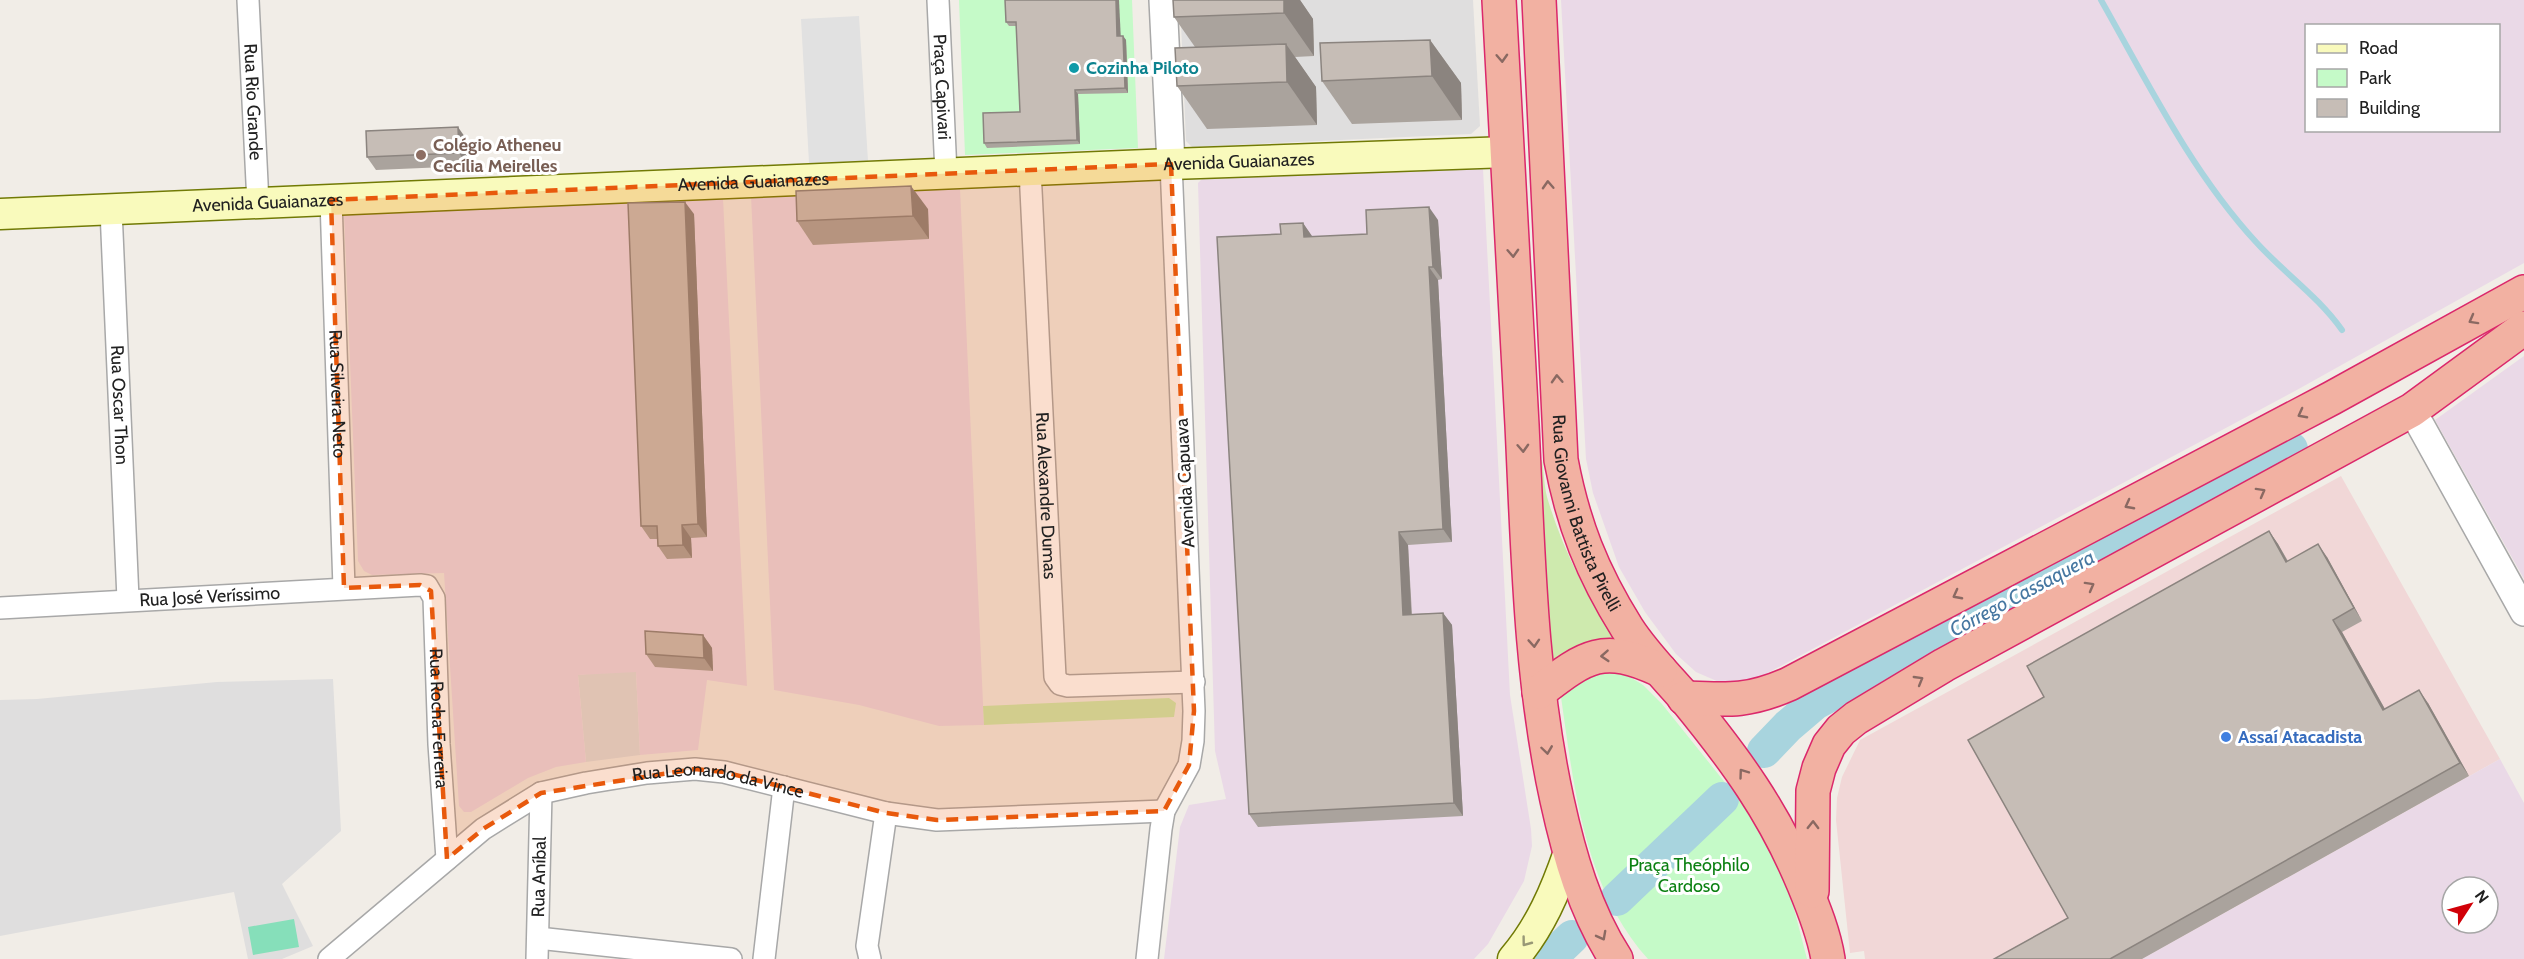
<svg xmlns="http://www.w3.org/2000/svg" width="2524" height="959" viewBox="0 0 2524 959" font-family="Cabin,sans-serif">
	<rect width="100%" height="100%" fill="#f1ede7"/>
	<g fill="#dfdede">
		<polygon points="1180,0 1473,0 1480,126 1471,134 1192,147 1186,141"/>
		<polygon points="606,672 636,672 640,755 586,762 578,675"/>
		<polygon points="333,679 341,831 282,884 313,946 282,959 248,959 234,892 0,936 0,700 37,699 217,682"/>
	</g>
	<polygon fill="#f1d7d7" points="2341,476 2500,759 2142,959 1865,959 1864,951 1850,953 1836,820 1837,798 1842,777 1860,740"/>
	<g fill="#ead9e7" fill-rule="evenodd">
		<path d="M 1561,0 L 2524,0 L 2524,263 L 2295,391 L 1760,677 L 1741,682 L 1719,682 L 1696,672 L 1676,654 L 1645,612 L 1619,567 L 1593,493 L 1586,459 ZM 2306,26 L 2498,26 L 2498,130 L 2306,130 Z"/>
		<polygon points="1483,169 1510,695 1531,829 1532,846 1524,881 1488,944 1474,959 1164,959 1180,827 1189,805 1226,799 1215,751 1198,183 1202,179"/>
		<polygon points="960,188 984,725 939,726 859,705 774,690 751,196"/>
		<polygon points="723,198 747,686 707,680 698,750 640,755 636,672 578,675 586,762 556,767 528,778 471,812 464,812 459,806 444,573 372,575 364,571 358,561 344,213"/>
		<polygon points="2524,356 2524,579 2435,420"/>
		<path d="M 2500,759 L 2524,803 L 2524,959 L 2142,959 ZM 2452,887 L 2488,887 L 2488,923 L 2452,923 Z"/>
	</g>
	<g fill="#ceeaae">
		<path d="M 1539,460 L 1542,460 C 1544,472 1544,485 1547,497 C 1562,548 1587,597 1616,641 L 1551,665 Z"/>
		<polygon points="1169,698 1176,703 1174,717 984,725 983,706"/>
	</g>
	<g fill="#c5fac8">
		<polygon points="959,0 1132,0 1138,148 965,155"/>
		<path d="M 1616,673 L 1630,677 L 1643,685 L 1662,704 L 1743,805 L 1776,860 L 1790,893 L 1807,959 L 1648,959 C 1584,888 1574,787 1561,697 C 1575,679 1595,674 1616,673 Z"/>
	</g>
	<polygon fill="#86dfba" points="294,919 299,947 253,955 248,927"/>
	<polygon fill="#e1e1e1" points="859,16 868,161 809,163 801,19"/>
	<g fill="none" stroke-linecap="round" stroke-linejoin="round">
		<g stroke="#a8d4de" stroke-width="6">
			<path d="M 2101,0 C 2148,83 2191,171 2256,242 C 2284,273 2318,296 2342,330"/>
			<polyline points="1544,941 1556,951"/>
		</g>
		<g stroke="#a8d4de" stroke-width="34">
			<polyline points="1764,751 1788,726 1815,703 2291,449"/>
			<polyline points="1617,899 1722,799"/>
			<polyline points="1549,959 1572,937"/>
		</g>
		<defs>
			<g id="minor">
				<path id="s1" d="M 248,0 L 258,203"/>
				<path id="s2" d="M 938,0 L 946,173"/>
				<path id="s3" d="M 1030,170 L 1055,677 L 1060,684 L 1068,686 L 1194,682"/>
				<path id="s4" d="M 331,200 L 344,588"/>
				<path id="s5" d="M 111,210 L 128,599"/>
				<path id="s6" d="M 0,608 L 420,585 L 427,586 L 434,598 L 439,744 L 447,859"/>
				<polyline points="538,938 731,959"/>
				<path id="s7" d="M 329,959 L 483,829 L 541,793 L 586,783 L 647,773 L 695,769 L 724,772 L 886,813 L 937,820 L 1164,811"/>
				<path id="s8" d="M 537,959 L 541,793"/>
				<polyline points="764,959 784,787"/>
				<polyline points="870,959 867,946 886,813"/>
				<polyline points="1147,959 1161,829 1164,811 1189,765 1193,741 1194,711 1171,164"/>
			</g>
			<g id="tertiary">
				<polyline points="1163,0 1171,164"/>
				<polyline points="2412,410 2524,612"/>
			</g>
			<g id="secondary">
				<path id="s9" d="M 0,214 L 1171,164 L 1508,152"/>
				<path d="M 1513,959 C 1540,928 1556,890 1569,852"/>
			</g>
			<g id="trunk">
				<path d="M 1499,0 C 1507,142 1514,283 1522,425 C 1528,550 1530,677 1557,800 C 1569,855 1585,911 1616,959"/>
				<path id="s10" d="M 1539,0 L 1561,460 C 1573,524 1592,572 1627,628 C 1643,653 1665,675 1685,698 C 1735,759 1774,812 1804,885 C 1814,909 1824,934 1828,959"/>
				<path d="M 1539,692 C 1586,656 1602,643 1660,670"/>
				<path d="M 1684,698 C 1728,700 1748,702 1789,684 L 2332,398 L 2524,292"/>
				<polyline points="1812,891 1813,791 1819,768 1829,745 1841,730 1856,718 1944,665 2412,410 2524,328"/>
			</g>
		</defs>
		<use href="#minor" stroke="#a8a8a8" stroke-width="24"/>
		<use href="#tertiary" stroke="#a8a8a8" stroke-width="30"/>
		<use href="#secondary" stroke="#717a05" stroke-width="33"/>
		<use href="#trunk" stroke="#db286b" stroke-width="36"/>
		<use href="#minor" stroke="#fff" stroke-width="21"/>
		<use href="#tertiary" stroke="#fff" stroke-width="27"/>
		<use href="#secondary" stroke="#f9fabc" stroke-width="30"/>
		<use href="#trunk" stroke="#f2b1a2" stroke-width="33"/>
	</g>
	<g fill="#aaa39d">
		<polygon points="1005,0 1120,36 1123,36 1126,40 1128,93 1078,94 1080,144 987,148 984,143 1020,112 1017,26 1009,26 1006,22"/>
		<polygon points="1173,0 1300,0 1313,19 1314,56 1295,57 1316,87 1317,125 1207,129 1177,86 1195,47 1174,17"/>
		<polygon points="1430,40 1461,83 1462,120 1352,124 1322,81"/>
		<polygon points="467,140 468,166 376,170 367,157"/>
		<polygon points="928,209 929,239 813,245 797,221"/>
		<polygon points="694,214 707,537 691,538 692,558 667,559 658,546 657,539 650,539 641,526"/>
		<polygon points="1438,220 1442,279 1438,280 1452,542 1408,545 1412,614 1443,613 1452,625 1463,816 1258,827 1249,814 1281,234 1303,223 1312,237 1367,234"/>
		<polygon points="2269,531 2278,544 2288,561 2327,557 2362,621 2342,632 2385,709 2428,703 2469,776 2142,959 1994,959 2068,918 2044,697"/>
		<polygon points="703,635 712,648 713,671 655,667 646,654"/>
	</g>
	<g fill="#8b847f">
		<polygon points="1116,0 1119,0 1121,41 1117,36"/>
		<polygon points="1284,0 1300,0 1313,19 1314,56 1284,13"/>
		<polygon points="1123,36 1126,40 1128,93 1125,88"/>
		<polygon points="1430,40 1461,83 1462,120 1432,76"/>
		<polygon points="1286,44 1316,87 1317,125 1287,82"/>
		<polygon points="1075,90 1078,94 1080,144 1077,140"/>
		<polygon points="458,127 467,140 468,166 459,153"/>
		<polygon points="911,186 928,209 929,239 913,216"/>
		<polygon points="685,202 694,214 707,537 698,524"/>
		<polygon points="1429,207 1438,220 1442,279 1433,267"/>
		<polygon points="1303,223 1312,236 1313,250 1304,237"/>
		<polygon points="1429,267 1438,280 1452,542 1443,529"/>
		<polygon points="682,525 691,538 692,558 683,545"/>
		<polygon points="2269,531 2278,544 2295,575 2286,562"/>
		<polygon points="1399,532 1408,545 1412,628 1403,615"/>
		<polygon points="2318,544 2327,557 2362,621 2354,608"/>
		<polygon points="1443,613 1452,625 1463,816 1454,803"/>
		<polygon points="2333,620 2342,632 2392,722 2383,710"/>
		<polygon points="703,635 712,648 713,671 704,658"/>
		<polygon points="2419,690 2428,703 2469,776 2460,763"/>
	</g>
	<g fill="#c6bdb6" stroke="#8b847f" stroke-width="1.5">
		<polygon points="1005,0 1116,0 1117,36 1123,36 1125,88 1075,90 1077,140 984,143 983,113 1020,112 1016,22 1006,22"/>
		<polygon points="1173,0 1284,0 1284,13 1174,17"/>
		<polygon points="1430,40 1432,76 1322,81 1320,43"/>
		<polygon points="1286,44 1287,82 1177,86 1175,48"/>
		<polygon points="458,127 459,153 367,157 366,131"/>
		<polygon points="911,186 913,216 797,221 796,191"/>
		<polygon points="685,202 698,524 682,525 683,545 658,546 657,526 641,526 628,203"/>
		<polygon points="1429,207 1433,267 1429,267 1443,529 1399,532 1403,615 1443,613 1454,803 1249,814 1217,237 1281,234 1280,224 1303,223 1304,237 1367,234 1366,210"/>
		<polygon points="2269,531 2286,562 2318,544 2354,608 2333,620 2383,710 2419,690 2460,763 2110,959 1994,959 2068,918 1968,740 2044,697 2027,666"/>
		<polygon points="645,631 703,635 704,658 646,654"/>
	</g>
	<defs><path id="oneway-chevron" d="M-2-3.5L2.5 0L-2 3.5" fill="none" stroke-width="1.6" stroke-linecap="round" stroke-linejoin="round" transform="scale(1.5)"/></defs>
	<g stroke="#8a6962">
		<use href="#oneway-chevron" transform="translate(1502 58) rotate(87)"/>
		<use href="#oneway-chevron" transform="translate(1548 185) rotate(-93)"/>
		<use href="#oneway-chevron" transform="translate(1513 253) rotate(87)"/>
		<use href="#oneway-chevron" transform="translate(2473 320) rotate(151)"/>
		<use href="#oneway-chevron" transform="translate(1557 379) rotate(-93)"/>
		<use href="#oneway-chevron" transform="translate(2302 414) rotate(152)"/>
		<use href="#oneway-chevron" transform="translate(1523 448) rotate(87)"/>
		<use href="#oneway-chevron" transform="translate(2261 492) rotate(-29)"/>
		<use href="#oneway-chevron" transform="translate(2129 505) rotate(152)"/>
		<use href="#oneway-chevron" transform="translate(2090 586) rotate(-29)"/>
		<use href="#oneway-chevron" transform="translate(1957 595) rotate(152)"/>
		<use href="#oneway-chevron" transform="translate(1534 643) rotate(86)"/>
		<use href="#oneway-chevron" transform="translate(1605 656) rotate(176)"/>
		<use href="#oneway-chevron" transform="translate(1919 680) rotate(-30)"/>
		<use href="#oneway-chevron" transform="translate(1547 750) rotate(82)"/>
		<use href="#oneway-chevron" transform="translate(1743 773) rotate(-126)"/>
		<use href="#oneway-chevron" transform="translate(1813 825) rotate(-89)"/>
		<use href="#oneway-chevron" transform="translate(1602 936) rotate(62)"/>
	</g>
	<use stroke="#989876" href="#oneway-chevron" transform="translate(1526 942) rotate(127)"/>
	<path fill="#e8590c" fill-opacity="0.2" stroke="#e8590c" stroke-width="4.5" stroke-dasharray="12 8" stroke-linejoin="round" d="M 1171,164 L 1194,711 L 1189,765 L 1164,811 L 937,820 L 886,813 L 724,772 L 695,769 L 541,793 L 483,829 L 447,859 L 431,591 L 420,585 L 344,588 L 331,200 Z"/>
	<circle fill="#0f9aa8" stroke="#fff" stroke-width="2" cx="1074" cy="68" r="6"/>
	<circle fill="#8d6e63" stroke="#fff" stroke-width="2" cx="421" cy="155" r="6"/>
	<circle fill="#3f7fe0" stroke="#fff" stroke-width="2" cx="2226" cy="737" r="6"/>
	<g text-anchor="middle" stroke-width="6" stroke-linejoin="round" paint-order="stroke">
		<g font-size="18" font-weight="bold" fill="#0d838f" stroke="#fff" text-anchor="start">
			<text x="1086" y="74">Cozinha Piloto</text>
		</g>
		<g font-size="18" fill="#212121" stroke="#fff">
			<text dy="6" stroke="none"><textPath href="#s2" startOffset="87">Praça Capivari</textPath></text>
			<text dy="6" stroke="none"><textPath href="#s1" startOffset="102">Rua Rio Grande</textPath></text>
			<text dy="6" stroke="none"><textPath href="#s9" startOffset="1240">Avenida Guaianazes</textPath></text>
			<text dy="6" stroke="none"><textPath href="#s9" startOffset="754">Avenida Guaianazes</textPath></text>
			<text dy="6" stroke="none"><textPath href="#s9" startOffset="268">Avenida Guaianazes</textPath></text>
			<text dy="6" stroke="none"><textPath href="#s4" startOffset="194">Rua Silveira Neto</textPath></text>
			<text dy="6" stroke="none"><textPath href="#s5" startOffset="195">Rua Oscar Thon</textPath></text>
			<text transform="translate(1185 483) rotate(-93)" y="6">Avenida Capuava</text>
			<text dy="6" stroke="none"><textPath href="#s3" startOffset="326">Rua Alexandre Dumas</textPath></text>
			<text dy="6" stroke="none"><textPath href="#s10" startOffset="518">Rua Giovanni Battista Pirelli</textPath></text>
			<text dy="6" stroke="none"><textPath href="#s6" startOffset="210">Rua José Veríssimo</textPath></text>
			<text dy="6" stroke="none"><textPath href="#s6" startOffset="562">Rua Rocha Ferreira</textPath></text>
			<text dy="6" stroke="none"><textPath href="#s7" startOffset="450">Rua Leonardo da Vince</textPath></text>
			<text dy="6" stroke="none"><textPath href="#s8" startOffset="82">Rua Aníbal</textPath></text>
		</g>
		<g font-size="18" font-weight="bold" fill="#785e54" stroke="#fff" text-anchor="start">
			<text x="433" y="151">Colégio Atheneu<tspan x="433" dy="21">Cecília Meirelles</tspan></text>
		</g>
		<g font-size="18" font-weight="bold" fill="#366cbe" stroke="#fff" text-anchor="start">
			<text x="2238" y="743">Assaí Atacadista</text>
		</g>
		<g font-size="18" fill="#0c8112" stroke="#fff">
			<text x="1689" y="871">Praça Theóphilo<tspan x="1689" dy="21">Cardoso</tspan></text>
		</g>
		<g font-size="20" font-style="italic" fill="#4677a1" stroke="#fff">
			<text transform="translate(2022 593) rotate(-28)" y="7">Córrego Cassaquera</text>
		</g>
	</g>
	<rect x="2305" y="24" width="195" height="108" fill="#ffffff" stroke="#a6a6a6" stroke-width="1.5"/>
	<rect x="2317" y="44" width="30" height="9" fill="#f9fabc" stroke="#a6a6a6" stroke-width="1.5"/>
	<text x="2359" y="54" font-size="18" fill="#212121">Road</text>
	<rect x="2317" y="69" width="30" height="18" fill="#c5fac8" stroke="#a6a6a6" stroke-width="1.5"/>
	<text x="2359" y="84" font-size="18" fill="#212121">Park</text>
	<rect x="2317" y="99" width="30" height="18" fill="#c6bdb6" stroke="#a6a6a6" stroke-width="1.5"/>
	<text x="2359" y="114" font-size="18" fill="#212121">Building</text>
	<g transform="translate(2470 905) rotate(54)"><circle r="28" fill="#ffffff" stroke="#a6a6a6" stroke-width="1.5"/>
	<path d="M0-4.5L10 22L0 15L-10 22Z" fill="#d10008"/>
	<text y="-9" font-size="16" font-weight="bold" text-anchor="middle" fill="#212121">N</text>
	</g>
</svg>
